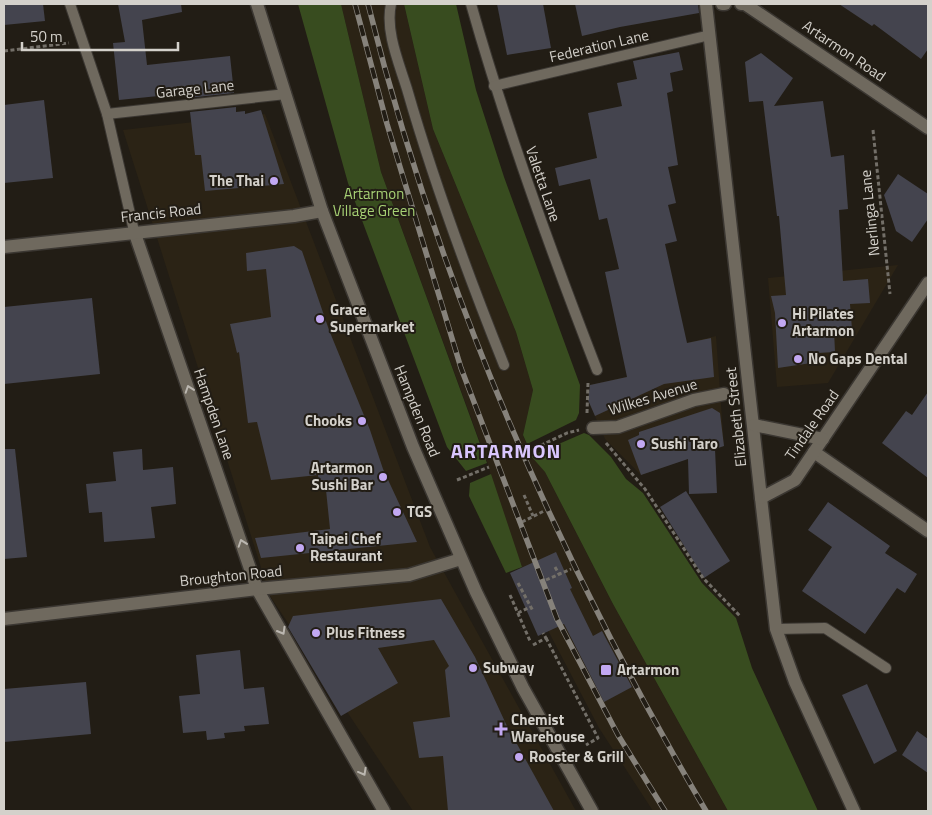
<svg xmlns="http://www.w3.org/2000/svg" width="932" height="815" viewBox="0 0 932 815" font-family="'Titillium Web',sans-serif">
	<rect width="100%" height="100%" fill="#221d15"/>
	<g fill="#2b2315">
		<polygon points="341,4 404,4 433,129 516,332 533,390 523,435 529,451 545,472 613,604 728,811 653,811 599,728 541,617 494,493 489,467 381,172"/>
		<polygon points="265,114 430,547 576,811 413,811 270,596 123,130"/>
		<polygon points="898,265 828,383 777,387 768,278"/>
		<polygon points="716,336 724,446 641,475 605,439 588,400 590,385 665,368 660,349"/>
	</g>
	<g fill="#384c1f">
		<polygon points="298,4 341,4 381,172 487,463 466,471 447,447 348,183"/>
		<polygon points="404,4 456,4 476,90 504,177 580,385 579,413 576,420 527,444 523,435 533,390 516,332 433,129"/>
		<polygon points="584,433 589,435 611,457 626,479 643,493 702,583 736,618 752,668 818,811 728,811 613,604 545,472 531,456"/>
		<polygon points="491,474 522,567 506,573 469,496 470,483"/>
	</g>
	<g fill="#44444e">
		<polygon points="4,4 43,4 45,21 4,25"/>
		<polygon points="118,4 181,4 182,12 142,20 147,65 230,56 234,93 188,98 188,93 119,100 113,43 125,42"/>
		<polygon points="497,4 543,4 551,48 507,55"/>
		<polygon points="575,4 698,4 699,13 620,27 582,36"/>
		<polygon points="839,4 928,4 928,49 921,59 874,24 872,26"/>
		<polygon points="679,52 683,70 670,73 673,91 667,93 678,165 668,167 676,203 668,205 677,241 665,244 687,343 711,338 714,377 664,384 595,416 588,400 590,385 627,377 605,272 619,269 607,218 599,220 590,179 559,186 555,168 597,158 588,113 622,106 617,83 637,79 633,61"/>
		<polygon points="761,53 793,78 774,106 823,101 831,157 844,155 848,209 839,210 843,281 868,279 870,303 850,304 852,329 834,330 835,352 818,353 818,362 778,368 775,313 771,296 786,295 779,216 777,216 763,101 749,102 745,62"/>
		<polygon points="44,100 53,178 4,183 4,105"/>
		<polygon points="236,107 236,112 245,111 245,114 261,110 284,184 205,191 201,155 195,155 190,112"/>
		<polygon points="898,174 928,194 928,219 912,242 896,231 884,195"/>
		<polygon points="294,246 302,251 329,330 370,430 383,469 417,542 261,558 255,538 330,529 326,490 320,491 318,475 271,480 257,422 248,423 239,352 237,353 230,324 271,317 266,269 247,271 246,253"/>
		<polygon points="92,298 100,374 4,384 4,307"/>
		<polygon points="928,392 928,478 882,443 906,411 912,415"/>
		<polygon points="712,408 720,413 724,446 715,449 717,493 689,494 688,459 641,475 628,440 639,435 639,432"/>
		<polygon points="4,449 15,449 27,557 4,559"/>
		<polygon points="142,449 143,470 173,467 176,504 151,507 155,538 104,542 102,512 89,513 86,484 116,481 113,452"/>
		<polygon points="686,491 730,561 704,578 660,507"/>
		<polygon points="828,502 890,546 885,553 917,574 905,593 897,588 865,634 802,591 832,547 808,530"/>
		<polygon points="556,552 572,588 570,589 593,636 602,631 632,687 604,702 564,624 538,636 510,573"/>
		<polygon points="441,599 475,657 506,724 554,811 448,811 443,756 419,758 413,722 450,717 445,670 449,666 434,640 378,648 398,683 341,716 288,627 293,616"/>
		<polygon points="240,650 244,689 264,687 269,724 244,726 245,731 224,733 225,738 207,740 206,731 183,733 179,696 200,694 196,655"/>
		<polygon points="86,682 91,734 4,742 4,689"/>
		<polygon points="867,684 897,751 874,764 842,695"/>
		<polygon points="917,731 928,739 928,773 902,755"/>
	</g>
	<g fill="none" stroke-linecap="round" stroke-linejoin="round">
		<defs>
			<g id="service">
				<polyline points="70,4 107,114 134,231"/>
				<path d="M 391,4 C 385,31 399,63 407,89 C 434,183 468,275 504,365"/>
				<path d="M 471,4 C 506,128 550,249 597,370"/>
				<polyline points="494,86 710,35"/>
				<polyline points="107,114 286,94"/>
				<polyline points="776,629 825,628 886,668"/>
			</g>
			<polyline id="pedestrian" points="593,428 618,427 694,400 724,394"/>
			<g id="minor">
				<polyline points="134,231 257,589 384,811"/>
				<polyline points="4,247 294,216 322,211"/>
				<polyline points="814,452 928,531"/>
				<polyline points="761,498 776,629 795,682 854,811"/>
				<polyline points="4,619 257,589 409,575 461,559"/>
			</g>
			<g id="tertiary">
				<polyline points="257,4 322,211 413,447 476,592 523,688 592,811"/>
				<polyline points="706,4 761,498 795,480 928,283"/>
				<polyline points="722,4 725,4"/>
				<polyline points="741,4 745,4 928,128"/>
				<polyline points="754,425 823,439"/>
			</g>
		</defs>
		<use href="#service" stroke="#3b3732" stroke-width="12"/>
		<use href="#pedestrian" stroke="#3b3732" stroke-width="15"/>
		<use href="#minor" stroke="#3b3732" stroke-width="15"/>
		<use href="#tertiary" stroke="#3b3732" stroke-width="15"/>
		<g stroke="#736f68" stroke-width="3" stroke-dasharray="4 2.5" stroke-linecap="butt">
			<polyline points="4,51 69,43"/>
			<polyline points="873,130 890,294"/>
			<polyline points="587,413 588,383"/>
			<polyline points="606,443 645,489 703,578 740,616"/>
			<polyline points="529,451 567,433 579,430"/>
			<polyline points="457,480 489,467"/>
			<polyline points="524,495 533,516"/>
			<polyline points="522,522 544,511"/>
			<polyline points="555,567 559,574"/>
			<polyline points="546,580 571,569"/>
			<polyline points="518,583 533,611"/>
			<polyline points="510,595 530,641"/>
			<polyline points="518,613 530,607"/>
			<polyline points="546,638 598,738 586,745"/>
			<polyline points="533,645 546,638 543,633"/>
		</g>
		<use href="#service" stroke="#6f695e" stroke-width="10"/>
		<use href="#pedestrian" stroke="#6f695e" stroke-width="12"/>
		<use href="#minor" stroke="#6f695e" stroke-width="12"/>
		<use href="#tertiary" stroke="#6f695e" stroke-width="12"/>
		<defs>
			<g id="rail">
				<polyline points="355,4 387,124 461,368 557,619 618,735 665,811"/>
				<path d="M 368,4 C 438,285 559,562 706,811"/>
			</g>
		</defs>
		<use href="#rail" stroke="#86827b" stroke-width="5.5"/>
		<use href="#rail" stroke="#221d15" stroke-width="4" stroke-dasharray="11" stroke-linecap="butt"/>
	</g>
	<defs><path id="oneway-chevron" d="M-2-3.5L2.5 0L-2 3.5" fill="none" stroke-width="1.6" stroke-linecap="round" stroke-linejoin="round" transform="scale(1.25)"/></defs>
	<g stroke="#bbb7b0">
		<use href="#oneway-chevron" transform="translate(189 389) rotate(-109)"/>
		<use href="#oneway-chevron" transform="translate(242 543) rotate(-109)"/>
		<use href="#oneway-chevron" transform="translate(282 631) rotate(60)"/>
		<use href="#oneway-chevron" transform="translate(363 772) rotate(61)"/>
	</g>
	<g fill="#c2a8f2" stroke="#221d15" stroke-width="2">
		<circle cx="274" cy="181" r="5"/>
		<circle cx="320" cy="319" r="5"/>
		<circle cx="782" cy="323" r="5"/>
		<circle cx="798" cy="359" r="5"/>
		<circle cx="362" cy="421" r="5"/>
		<circle cx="641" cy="444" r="5"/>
		<circle cx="383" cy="477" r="5"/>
		<circle cx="397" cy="512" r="5"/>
		<circle cx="300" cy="548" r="5"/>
		<circle cx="316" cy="633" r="5"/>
		<circle cx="473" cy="668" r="5"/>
		<rect x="600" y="664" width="12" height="12" rx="2.5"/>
		<path d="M498.5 721.5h5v5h5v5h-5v5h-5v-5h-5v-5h5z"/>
		<circle cx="519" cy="757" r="5"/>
	</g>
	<g text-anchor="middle" stroke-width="4" stroke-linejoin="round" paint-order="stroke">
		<g font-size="15" fill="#d4d1cb" stroke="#221d15">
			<text transform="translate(599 46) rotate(-13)" y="5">Federation Lane</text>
			<text transform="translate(844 51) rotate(34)" y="5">Artarmon Road</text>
			<text transform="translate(195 89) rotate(-6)" y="5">Garage Lane</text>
			<text transform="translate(543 184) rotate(71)" y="5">Valetta Lane</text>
			<text transform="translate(161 213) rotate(-6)" y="5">Francis Road</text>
			<text transform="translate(870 213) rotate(-96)" y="5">Nerlinga Lane</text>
			<text transform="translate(653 397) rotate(-17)" y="5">Wilkes Avenue</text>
			<text transform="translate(417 411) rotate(68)" y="5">Hampden Road</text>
			<text transform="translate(214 414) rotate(71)" y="5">Hampden Lane</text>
			<text transform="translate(736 417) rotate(-96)" y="5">Elizabeth Street</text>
			<text transform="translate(812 425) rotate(-55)" y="5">Tindale Road</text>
			<text transform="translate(231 576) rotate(-6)" y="5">Broughton Road</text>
		</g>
		<g font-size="15" font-weight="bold" fill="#d4d1cb" stroke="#221d15" text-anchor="start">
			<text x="264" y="186" text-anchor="end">The Thai</text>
			<text x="330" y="315">Grace<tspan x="330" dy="17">Supermarket</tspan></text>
			<text x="792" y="319">Hi Pilates<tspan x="792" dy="17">Artarmon</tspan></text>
			<text x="808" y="364">No Gaps Dental</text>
			<text x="352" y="426" text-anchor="end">Chooks</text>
			<text x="651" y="449">Sushi Taro</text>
			<text x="373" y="473" text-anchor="end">Artarmon<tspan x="373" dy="17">Sushi Bar</tspan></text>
			<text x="407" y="517">TGS</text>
			<text x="310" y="544">Taipei Chef<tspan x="310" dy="17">Restaurant</tspan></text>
			<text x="326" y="638">Plus Fitness</text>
			<text x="483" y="673">Subway</text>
			<text x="617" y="675">Artarmon</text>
			<text x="511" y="725">Chemist<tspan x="511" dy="17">Warehouse</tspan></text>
			<text x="529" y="762">Rooster &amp; Grill</text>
		</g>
		<g font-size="15" fill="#a6d074" stroke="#221d15">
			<text x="374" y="199">Artarmon<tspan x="374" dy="17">Village Green</tspan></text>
		</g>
		<g font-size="20" font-weight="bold" letter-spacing="1" fill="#d9c6fe" stroke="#221d15">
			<text x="506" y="458">ARTARMON</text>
		</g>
	</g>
	<rect width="932" height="815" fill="none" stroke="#d4d1cb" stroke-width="10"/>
	<path d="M22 42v8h156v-8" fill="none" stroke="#d4d1cb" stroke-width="2.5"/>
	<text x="30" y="42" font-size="15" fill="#d4d1cb" stroke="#221d15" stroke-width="4" paint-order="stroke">50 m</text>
</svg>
